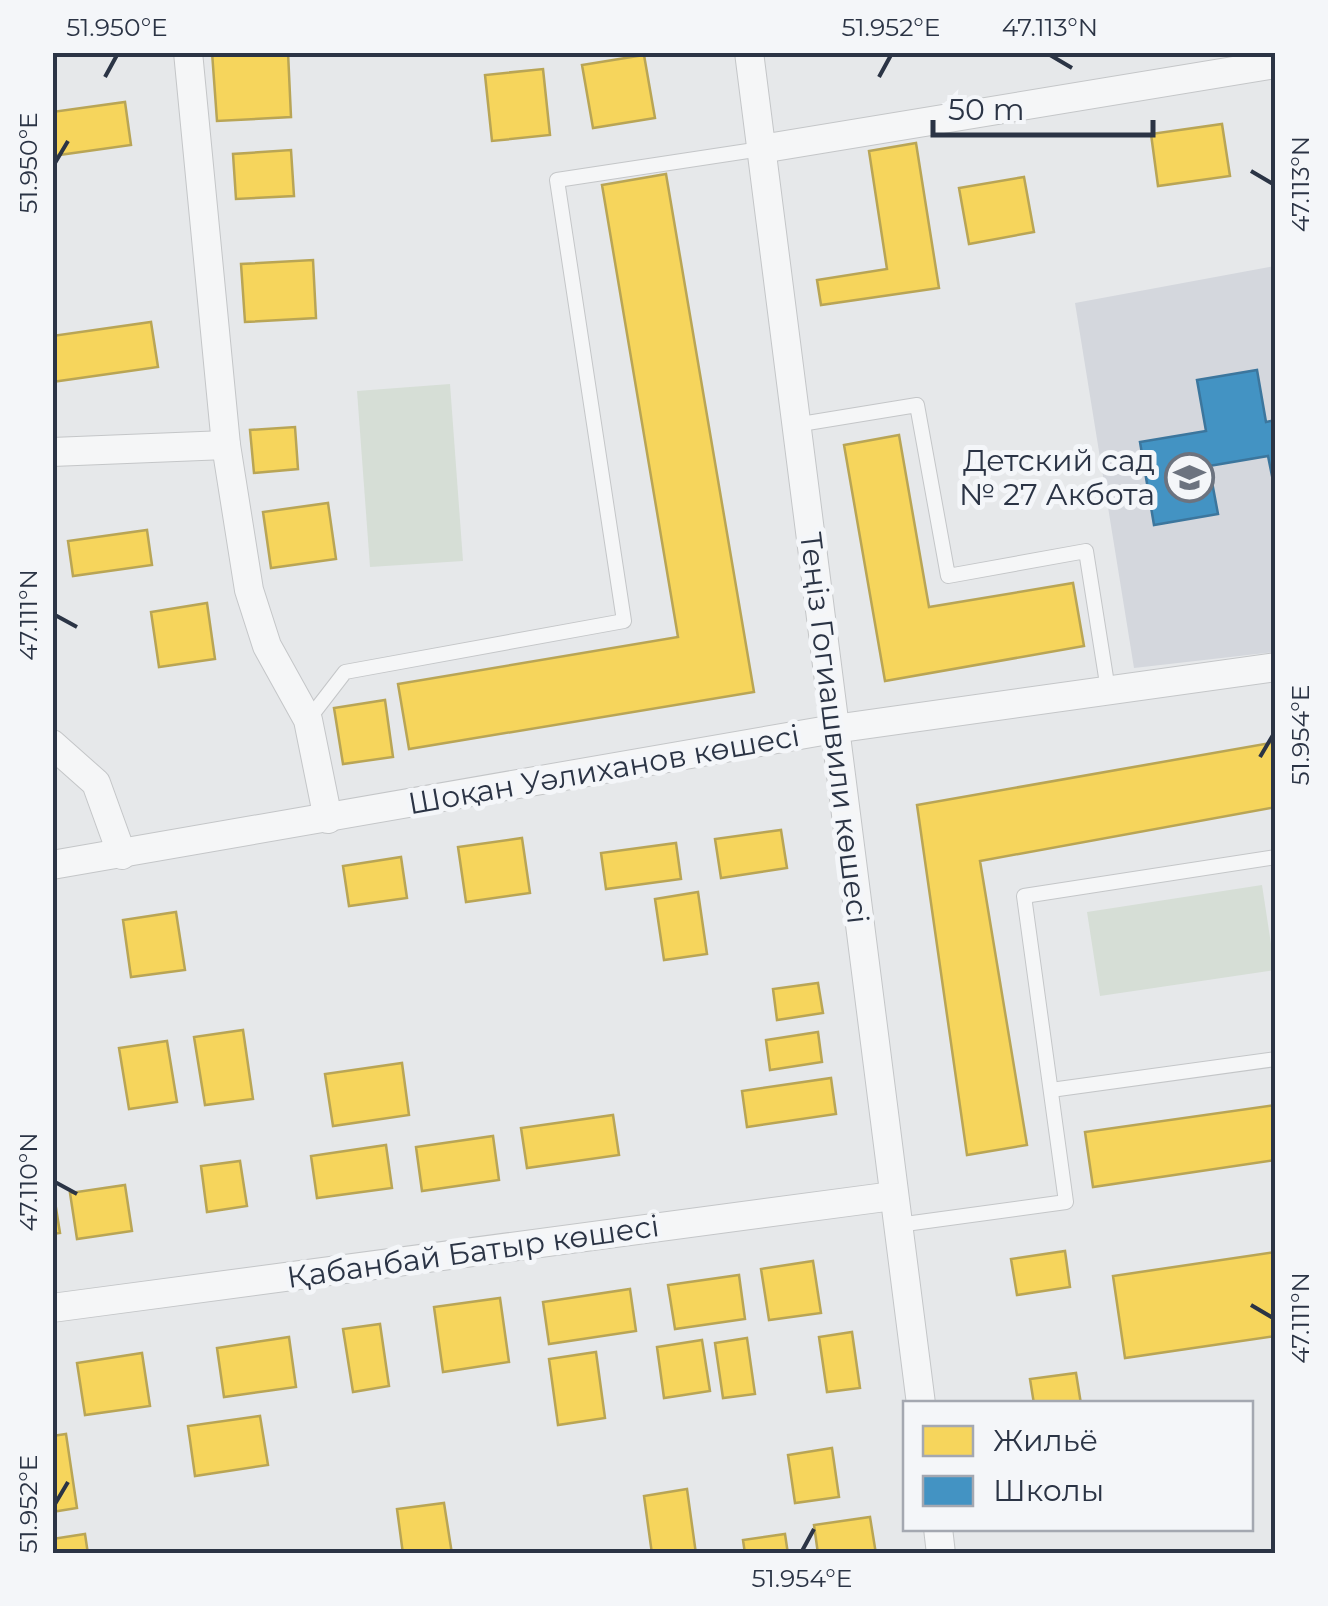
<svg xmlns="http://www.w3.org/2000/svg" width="1328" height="1606" viewBox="0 0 1328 1606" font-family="Montserrat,sans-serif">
	<rect width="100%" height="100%" fill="#e6e8ea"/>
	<polygon fill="#d4d7dd" points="1275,266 1275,652 1134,668 1075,303"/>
	<g fill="#d6ded6">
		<polygon points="450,384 463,561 370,567 357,391"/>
		<polygon points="1262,885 1275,970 1100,996 1087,912"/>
	</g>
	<g fill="#f6d55c" stroke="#b9a555" stroke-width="2.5">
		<polygon points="212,52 288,52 291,117 217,121"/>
		<polygon points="644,55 655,118 593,128 582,65"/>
		<polygon points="543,69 550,135 492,141 485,75"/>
		<polygon points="125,102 131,145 52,156 52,112"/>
		<polygon points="1222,124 1230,176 1158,186 1151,134"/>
		<polygon points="916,143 939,288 821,305 817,280 887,269 869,151"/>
		<polygon points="291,150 294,196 236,199 233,154"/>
		<polygon points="666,174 754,692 409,749 398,684 678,637 602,185"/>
		<polygon points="1024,177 1034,232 969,244 959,188"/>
		<polygon points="313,260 316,318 245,322 241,264"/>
		<polygon points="151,322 158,367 52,382 52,336"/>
		<polygon points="295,427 298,469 254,473 250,430"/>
		<polygon points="899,435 929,607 1073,583 1084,646 885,681 844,445"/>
		<polygon points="328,503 336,559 271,568 263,512"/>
		<polygon points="147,530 152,565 73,576 68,541"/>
		<polygon points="207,603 215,659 159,667 151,612"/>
		<polygon points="385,700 393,757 343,764 334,708"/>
		<polygon points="1276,742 1276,807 980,861 1027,1145 967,1155 917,805"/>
		<polygon points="781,830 787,868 721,878 715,839"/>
		<polygon points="522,838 530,893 466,902 458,847"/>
		<polygon points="676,843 681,879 606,889 601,853"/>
		<polygon points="401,857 407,898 349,906 343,866"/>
		<polygon points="698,892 707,954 664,960 655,899"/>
		<polygon points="176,912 185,970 131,977 123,920"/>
		<polygon points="818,983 823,1013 777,1020 773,989"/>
		<polygon points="243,1030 253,1099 205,1105 194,1037"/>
		<polygon points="818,1032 822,1062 770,1070 766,1040"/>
		<polygon points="167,1041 177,1102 129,1109 119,1048"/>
		<polygon points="402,1063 409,1115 333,1126 325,1074"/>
		<polygon points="831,1078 836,1114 747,1127 742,1091"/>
		<polygon points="1276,1105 1276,1160 1093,1187 1085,1132"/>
		<polygon points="613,1115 619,1155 527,1168 521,1128"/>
		<polygon points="493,1136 499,1180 422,1191 416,1147"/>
		<polygon points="386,1145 392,1188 317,1198 311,1156"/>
		<polygon points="240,1161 247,1206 207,1212 201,1166"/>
		<polygon points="52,1183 60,1233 52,1234"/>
		<polygon points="125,1185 132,1231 77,1239 70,1193"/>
		<polygon points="1065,1251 1070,1287 1017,1295 1011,1259"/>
		<polygon points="1276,1252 1276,1336 1125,1358 1113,1276"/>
		<polygon points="813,1261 821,1313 769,1320 761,1269"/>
		<polygon points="739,1275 745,1319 675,1329 668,1285"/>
		<polygon points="630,1289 636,1331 549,1344 543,1302"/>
		<polygon points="500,1298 509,1362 443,1372 434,1307"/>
		<polygon points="380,1324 389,1386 353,1392 343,1329"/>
		<polygon points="852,1332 860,1388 827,1392 819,1337"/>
		<polygon points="289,1337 296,1387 224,1397 217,1348"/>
		<polygon points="747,1338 755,1394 723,1398 715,1343"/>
		<polygon points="702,1340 710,1391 664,1398 657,1347"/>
		<polygon points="596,1352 605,1418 558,1425 549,1359"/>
		<polygon points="142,1353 150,1406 85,1415 77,1363"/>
		<polygon points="1076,1373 1081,1404 1034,1404 1030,1379"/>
		<polygon points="260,1416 268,1465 195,1476 188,1426"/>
		<polygon points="66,1434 77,1508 52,1512 52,1436"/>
		<polygon points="832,1448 839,1497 795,1503 788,1455"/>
		<polygon points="687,1489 696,1554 652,1554 644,1496"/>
		<polygon points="444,1503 452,1554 403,1554 397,1509"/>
		<polygon points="870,1517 876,1554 818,1554 814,1525"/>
		<polygon points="85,1534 88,1554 52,1554 52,1539"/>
		<polygon points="785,1534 788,1554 745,1554 743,1540"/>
	</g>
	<polygon fill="#4393c3" stroke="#3c769d" stroke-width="2.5" points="1257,370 1266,422 1276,420 1276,496 1268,456 1209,466 1218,514 1154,525 1140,442 1206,431 1197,380"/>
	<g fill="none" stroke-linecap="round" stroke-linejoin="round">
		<defs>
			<g id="lane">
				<polyline points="795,425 917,405 948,576 1086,551 1108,690"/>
				<polyline points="308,720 345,672 624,621 557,180 761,149"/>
				<polyline points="1051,1090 1276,1059"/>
				<polyline points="898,1225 1066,1202 1024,896 1276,857"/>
			</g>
			<g id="street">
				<polyline points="188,52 226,445 249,590 267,646 308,720 328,819"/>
				<polyline points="749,52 921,1404"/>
				<polyline points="761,149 1276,64"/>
				<polyline points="52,452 226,445"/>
				<polyline points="52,744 96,783 122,855"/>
				<polyline points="52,865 834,729 1276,667"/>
				<polyline points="52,1308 893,1196"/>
				<polyline points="938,1528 941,1554"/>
			</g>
		</defs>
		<use href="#lane" stroke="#c4c6c8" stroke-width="16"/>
		<use href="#street" stroke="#c4c6c8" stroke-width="30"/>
		<use href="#lane" stroke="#f5f6f7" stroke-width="14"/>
		<use href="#street" stroke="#f5f6f7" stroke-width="28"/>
	</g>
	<path fill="none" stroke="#2b3445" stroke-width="4" d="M 1050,55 L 1072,68M 105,77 L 117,55M 879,77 L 891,55M 55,163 L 68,141M 1251,171 L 1273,184M 55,615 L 77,627M 1260,757 L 1273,735M 55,1182 L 77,1194M 1251,1305 L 1273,1318M 55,1504 L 68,1482M 802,1551 L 814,1529"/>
	<defs>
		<symbol id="school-ring" viewBox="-11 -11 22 22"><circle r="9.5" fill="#f4f6f9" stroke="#6c737f" stroke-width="1.5"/><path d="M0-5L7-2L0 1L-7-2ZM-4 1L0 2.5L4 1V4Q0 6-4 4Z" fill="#6c737f"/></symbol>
	</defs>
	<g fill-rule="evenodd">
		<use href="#school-ring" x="1162" y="450" width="55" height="55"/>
	</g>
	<g text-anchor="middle" stroke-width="10" stroke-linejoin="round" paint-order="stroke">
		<g font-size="30" fill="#2b3445" stroke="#f4f6f9" text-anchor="end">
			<text x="1155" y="471">Детский сад<tspan x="1155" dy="34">№ 27 Акбота</tspan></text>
		</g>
		<g font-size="30" fill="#2b3445" stroke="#f4f6f9">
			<text transform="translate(834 728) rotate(83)" y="10">Теңіз Гогиашвили көшесі</text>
			<text transform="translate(604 770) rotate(-10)" y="10">Шоқан Уәлиханов көшесі</text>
			<text transform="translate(473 1252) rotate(-8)" y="10">Қабанбай Батыр көшесі</text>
		</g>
	</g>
	<rect width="1328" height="1606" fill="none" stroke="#f4f6f9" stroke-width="110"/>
	<rect x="903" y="1401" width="350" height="130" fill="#f4f6f9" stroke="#a4a8b1" stroke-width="2.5"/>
	<rect x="923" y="1426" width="50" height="30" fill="#f6d55c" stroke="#a4a8b1" stroke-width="2.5"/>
	<text x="993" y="1451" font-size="30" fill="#2b3445">Жильё</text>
	<rect x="923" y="1476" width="50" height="30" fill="#4393c3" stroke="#a4a8b1" stroke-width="2.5"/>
	<text x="993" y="1501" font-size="30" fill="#2b3445">Школы</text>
	<path d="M933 120v15h220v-15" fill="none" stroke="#2b3445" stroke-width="5"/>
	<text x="948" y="120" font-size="30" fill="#2b3445" stroke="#f4f6f9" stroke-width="8" paint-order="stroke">50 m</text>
	<rect x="55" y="55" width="1218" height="1496" fill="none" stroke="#2b3445" stroke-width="4"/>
	<g font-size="25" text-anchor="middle" fill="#2b3445">
		<text x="117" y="36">51.950°E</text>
		<text x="891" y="36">51.952°E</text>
		<text x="1050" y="36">47.113°N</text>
		<text transform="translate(28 163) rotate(-90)" y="9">51.950°E</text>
		<text transform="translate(1300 184) rotate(-90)" y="9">47.113°N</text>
		<text transform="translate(28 615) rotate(-90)" y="9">47.111°N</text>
		<text transform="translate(1300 735) rotate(-90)" y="9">51.954°E</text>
		<text transform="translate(28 1182) rotate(-90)" y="9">47.110°N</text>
		<text transform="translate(1300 1318) rotate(-90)" y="9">47.111°N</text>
		<text transform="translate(28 1504) rotate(-90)" y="9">51.952°E</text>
		<text x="802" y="1587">51.954°E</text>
	</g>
</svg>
